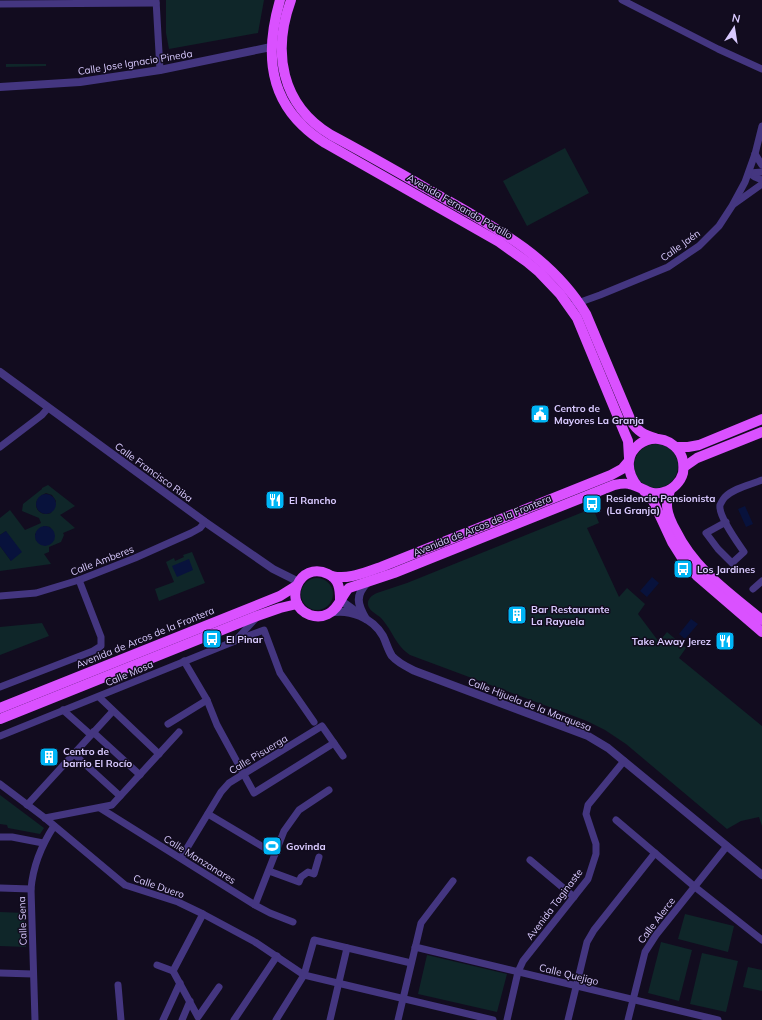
<svg xmlns="http://www.w3.org/2000/svg" width="762" height="1020" viewBox="0 0 762 1020" font-family="Mulish,sans-serif">
	<rect width="100%" height="100%" fill="#120c1f"/>
	<g fill="#0f2629" fill-rule="evenodd">
		<polygon points="166,0 264,0 258,33 169,49 166,33"/>
		<polygon points="6,64 46,64 46,66 6,67"/>
		<polygon points="565,148 589,193 527,226 503,181"/>
		<circle cx="656" cy="466" r="22"/>
		<path d="M 48,485 L 75,506 L 60,515 L 75,528 L 63,533 L 64,535 L 61,542 L 49,547 L 49,552 L 44,554 L 51,564 L 0,571 L 0,546 L 11,561 L 6,531 L 0,535 L 0,518 L 10,510 L 25,530 L 41,523 L 39,518 L 22,511 L 23,504 L 42,489 L 42,488 ZM 46,493 L 52,495 L 56,501 L 51,513 C 36,518 29,500 46,493 ZM 44,526 L 50,527 C 54,534 56,539 50,544 L 40,544 L 36,540 L 35,534 Z"/>
		<path d="M 593,508 L 599,523 L 587,528 L 619,597 L 627,588 L 645,604 L 638,614 L 659,642 L 667,632 L 686,648 L 679,658 L 762,726 L 762,826 L 759,817 L 741,821 L 727,829 L 626,744 L 605,730 L 587,721 L 410,655 C 395,645 393,631 381,618 C 377,614 369,611 368,605 C 367,599 372,595 377,593 L 407,583 Z"/>
		<polygon points="192,552 205,583 159,601 155,589 174,582 166,562 174,558 175,561 184,557 183,555"/>
		<circle cx="317" cy="594" r="16"/>
		<polygon points="42,623 49,636 0,655 0,627"/>
		<polygon points="0,795 44,828 40,834 8,828 7,825 0,824"/>
		<polygon points="0,912 25,913 25,935 22,935 22,943 26,943 26,947 0,946"/>
		<polygon points="685,914 734,926 728,952 678,939"/>
		<polygon points="661,942 692,950 679,1001 648,993"/>
		<polygon points="702,953 738,961 726,1012 690,1004"/>
		<polygon points="427,955 507,974 497,1012 418,994"/>
		<polygon points="748,967 762,970 762,991 743,987"/>
	</g>
	<g fill="#08123c">
		<circle cx="46" cy="504" r="10"/>
		<polygon points="745,506 753,524 746,527 738,509"/>
		<circle cx="45" cy="536" r="10"/>
		<polygon points="6,531 22,552 11,561 0,546 0,535"/>
		<polygon points="189,559 193,570 177,577 172,566"/>
		<polygon points="652,577 659,583 647,597 640,591"/>
		<polygon points="691,619 698,624 685,639 679,634"/>
	</g>
	<g fill="none" stroke-linecap="round" stroke-linejoin="round">
		<g stroke="#443680" stroke-width="7">
			<polyline points="156,0 160,70"/>
			<polyline points="622,0 718,49 762,69"/>
			<polyline points="0,4 156,3"/>
			<polyline points="755,154 762,165"/>
			<polyline points="749,173 755,177 762,180"/>
			<polyline points="749,173 762,172"/>
			<polyline points="734,204 762,184"/>
			<polyline points="575,304 600,295 668,267 699,246 719,226 732,206 745,182 755,154 762,126"/>
			<polyline points="0,447 42,415 48,408"/>
			<path d="M 726,522 L 706,533 L 718,549 L 732,563 L 744,552 C 738,543 718,516 720,505 C 721,503 723,499 725,497 C 734,488 750,485 762,480"/>
			<polyline points="753,589 762,581"/>
			<polyline points="0,596 36,593 79,580 135,558 191,533 200,528 205,522"/>
			<polyline points="237,640 264,630 280,673 314,722"/>
			<polyline points="184,661 207,700 217,725 254,793 334,743"/>
			<polyline points="0,687 93,651 101,646 101,637 79,580"/>
			<polyline points="99,697 159,754"/>
			<polyline points="63,710 91,735"/>
			<polyline points="168,724 207,700"/>
			<polyline points="93,732 140,775"/>
			<polyline points="0,736 235,641 257,617"/>
			<polyline points="74,754 120,796"/>
			<polyline points="0,784 45,818 125,885 178,902 203,914 255,942 304,975 493,1020"/>
			<polyline points="27,805 113,711"/>
			<polyline points="100,808 255,905 270,913 293,922"/>
			<polyline points="208,814 275,854"/>
			<polyline points="45,818 112,805 179,732"/>
			<polyline points="616,820 695,887 762,940"/>
			<polyline points="0,837 12,837 43,843"/>
			<polyline points="181,858 221,792 229,783 322,726 343,756"/>
			<polyline points="530,860 574,897"/>
			<polyline points="269,871 299,882 301,877 308,872 314,874 319,857"/>
			<polyline points="0,888 31,889"/>
			<polyline points="255,905 284,831 299,810 329,790"/>
			<polyline points="203,914 173,971 198,1017 219,987"/>
			<polyline points="415,947 718,1020"/>
			<polyline points="157,965 173,971"/>
			<polyline points="0,973 33,974"/>
			<polyline points="118,985 121,1020"/>
			<path d="M 35,1020 L 31,889 C 33,865 41,846 54,826"/>
			<polyline points="163,1020 180,983"/>
			<polyline points="182,1020 190,1001"/>
			<polyline points="234,1020 277,956"/>
			<polyline points="276,1020 304,975 314,940 411,963"/>
			<polyline points="330,1020 347,948"/>
			<polyline points="398,1020 421,923 453,881"/>
			<polyline points="507,1020 518,972 523,961 588,879 596,854 596,844 586,814 588,805 624,761"/>
			<polyline points="568,1020 587,942 594,930 655,853"/>
			<polyline points="628,1020 645,952 656,935 727,846"/>
		</g>
		<g stroke="#443680" stroke-width="8">
			<polyline points="0,87 80,82 160,70 271,47"/>
			<polyline points="0,372 205,522 273,569 299,582"/>
			<polyline points="340,600 358,613"/>
			<path d="M 329,613 C 349,608 373,618 383,636 C 386,642 388,650 392,656 C 398,663 407,667 415,671 L 588,736 L 608,748 L 762,875"/>
			<path d="M 366,619 C 357,604 355,595 368,582"/>
		</g>
		<g stroke="#da51ff" stroke-width="10">
			<path d="M 280,0 C 267,45 266,91 303,126 C 309,132 317,138 325,143 L 499,242 L 527,262 L 539,272 L 560,294 L 577,318 L 625,434 L 628,441 L 629,458"/>
			<path d="M 291,0 C 272,52 281,105 331,135 C 365,153 398,172 431,191 C 489,224 551,255 586,314 L 631,421 C 637,431 644,435 655,438"/>
			<polyline points="676,447 688,447 699,445 762,419"/>
			<polyline points="684,467 697,458 762,432"/>
			<path d="M 670,490 C 669,495 667,500 667,505 C 667,514 672,524 676,531 C 695,570 730,593 762,620"/>
			<polyline points="644,491 653,501 672,542 684,561 697,576 762,632"/>
			<path d="M 332,576 C 349,580 365,572 381,567 L 611,475 L 622,469 L 628,462"/>
			<path d="M 340,600 C 340,589 339,579 328,574 C 299,560 281,604 310,615 C 316,617 322,617 328,614 C 339,609 341,596 349,588 L 394,573 L 614,485 C 619,484 625,483 629,484 C 642,486 650,497 664,492 C 673,490 681,481 683,473 C 684,465 683,456 678,450 C 656,422 609,451 638,487"/>
			<polyline points="0,708 280,596 296,586"/>
			<polyline points="0,719 257,616 280,608 297,604"/>
		</g>
	</g>
	<defs>
		<symbol id="civic-square" viewBox="-11 -11 22 22"><rect x="-9" y="-9" width="18" height="18" rx="4" fill="#00b5f5" stroke="#120c1f"/><path d="M-.6-6.5H3V-4.5H.6V-3L4-1V1h2V6H-6V1h2V-1L-.6-3ZM-1.2 2.5V6h2.4V2.5Z" fill="#fff"/></symbol>
		<symbol id="restaurant-square" viewBox="-11 -11 22 22"><rect x="-9" y="-9" width="18" height="18" rx="4" fill="#00b5f5" stroke="#120c1f"/><path d="M-5-6h1v4h1v-4h1v4h1v-4h1v5L-1.5 .5V6h-2V.5L-5-1ZM5-6V6H3V1.5H1.5Q1.5-4 5-6Z" fill="#fff"/></symbol>
		<symbol id="bus-square" viewBox="-11 -11 22 22"><rect x="-9" y="-9" width="18" height="18" rx="4" fill="#00b5f5" stroke="#120c1f"/><path d="M-5-6H5V4H4V6H2V4H-2V6H-4V4H-5ZM-3.5-4V0h7V-4ZM-3.5 1.2v1.5H-2V1.2ZM2 1.2v1.5H3.5V1.2Z" fill="#fff"/></symbol>
		<symbol id="building-square" viewBox="-11 -11 22 22"><rect x="-9" y="-9" width="18" height="18" rx="4" fill="#00b5f5" stroke="#120c1f"/><path d="M-4-6H4V6H1V3H-1V6H-4ZM-2.5-4.3h1.7v1.8h-1.7ZM.8-4.3h1.7v1.8H.8ZM-2.5-1h1.7V.8h-1.7ZM.8-1h1.7V.8H.8Z" fill="#fff"/></symbol>
		<symbol id="stadium-square" viewBox="-11 -11 22 22"><rect x="-9" y="-9" width="18" height="18" rx="4" fill="#00b5f5" stroke="#120c1f"/><path d="M0-5a6.5 5 0 1 0 0 10a6.5 5 0 1 0 0-10ZM-3.5-1.8h7v3.6h-7Z" fill="#fff"/></symbol>
	</defs>
	<g fill-rule="evenodd">
		<use href="#civic-square" x="529" y="403" width="22" height="22"/>
		<use href="#restaurant-square" x="264" y="489" width="22" height="22"/>
		<use href="#bus-square" x="581" y="493" width="22" height="22"/>
		<use href="#bus-square" x="672" y="558" width="22" height="22"/>
		<use href="#building-square" x="506" y="604" width="22" height="22"/>
		<use href="#bus-square" x="201" y="628" width="22" height="22"/>
		<use href="#restaurant-square" x="714" y="630" width="22" height="22"/>
		<use href="#building-square" x="38" y="746" width="22" height="22"/>
		<use href="#stadium-square" x="261" y="835" width="22" height="22"/>
	</g>
	<g text-anchor="middle" stroke-width="3" stroke-linejoin="round" paint-order="stroke">
		<g font-size="10" fill="#d9caff" stroke="#120c1f">
			<text transform="translate(135 62) rotate(-9)" y="4">Calle Jose Ignacio Pineda</text>
			<text transform="translate(460 206) rotate(30)" y="4">Avenida Fernando Portillo</text>
			<text transform="translate(680 245) rotate(-36)" y="4">Calle Jaén</text>
			<text transform="translate(154 472) rotate(36)" y="4">Calle Francisco Riba</text>
			<text transform="translate(482 525) rotate(-22)" y="4">Avenida de Arcos de la Frontera</text>
			<text transform="translate(102 560) rotate(-21)" y="4">Calle Amberes</text>
			<text transform="translate(145 637) rotate(-22)" y="4">Avenida de Arcos de la Frontera</text>
			<text transform="translate(129 673) rotate(-23)" y="4">Calle Mosa</text>
			<text transform="translate(530 704) rotate(21)" y="4">Calle Hijuela de la Marquesa</text>
			<text transform="translate(258 754) rotate(-31)" y="4">Calle Pisuerga</text>
			<text transform="translate(200 859) rotate(32)" y="4">Calle Manzanares</text>
			<text transform="translate(159 886) rotate(19)" y="4">Calle Duero</text>
			<text transform="translate(554 904) rotate(-53)" y="4">Avenida Taginaste</text>
			<text transform="translate(656 920) rotate(-53)" y="4">Calle Alerce</text>
			<text transform="translate(22 921) rotate(-92)" y="4">Calle Sena</text>
			<text transform="translate(569 974) rotate(14)" y="4">Calle Quejigo</text>
		</g>
		<g font-size="10" font-weight="bold" fill="#d9caff" stroke="#120c1f" text-anchor="start">
			<text x="554" y="412">Centro de<tspan x="554" dy="12">Mayores La Granja</tspan></text>
			<text x="606" y="502">Residencia Pensionista<tspan x="606" dy="12">(La Granja)</tspan></text>
			<text x="289" y="504">El Rancho</text>
			<text x="697" y="573">Los Jardines</text>
			<text x="531" y="613">Bar Restaurante<tspan x="531" dy="12">La Rayuela</tspan></text>
			<text x="226" y="643">El Pinar</text>
			<text x="711" y="645" text-anchor="end">Take Away Jerez</text>
			<text x="63" y="755">Centro de<tspan x="63" dy="12">barrio El Rocío</tspan></text>
			<text x="286" y="850">Govinda</text>
		</g>
	</g>
	<g transform="translate(734 28) rotate(12)" stroke="#120c1f" stroke-width="3" paint-order="stroke">
	<path d="M0-3L7 15L0 10L-7 15Z" fill="#d9caff"/>
	<text y="-6" font-size="11" font-weight="bold" text-anchor="middle" fill="#d9caff">N</text>
	</g>
</svg>
